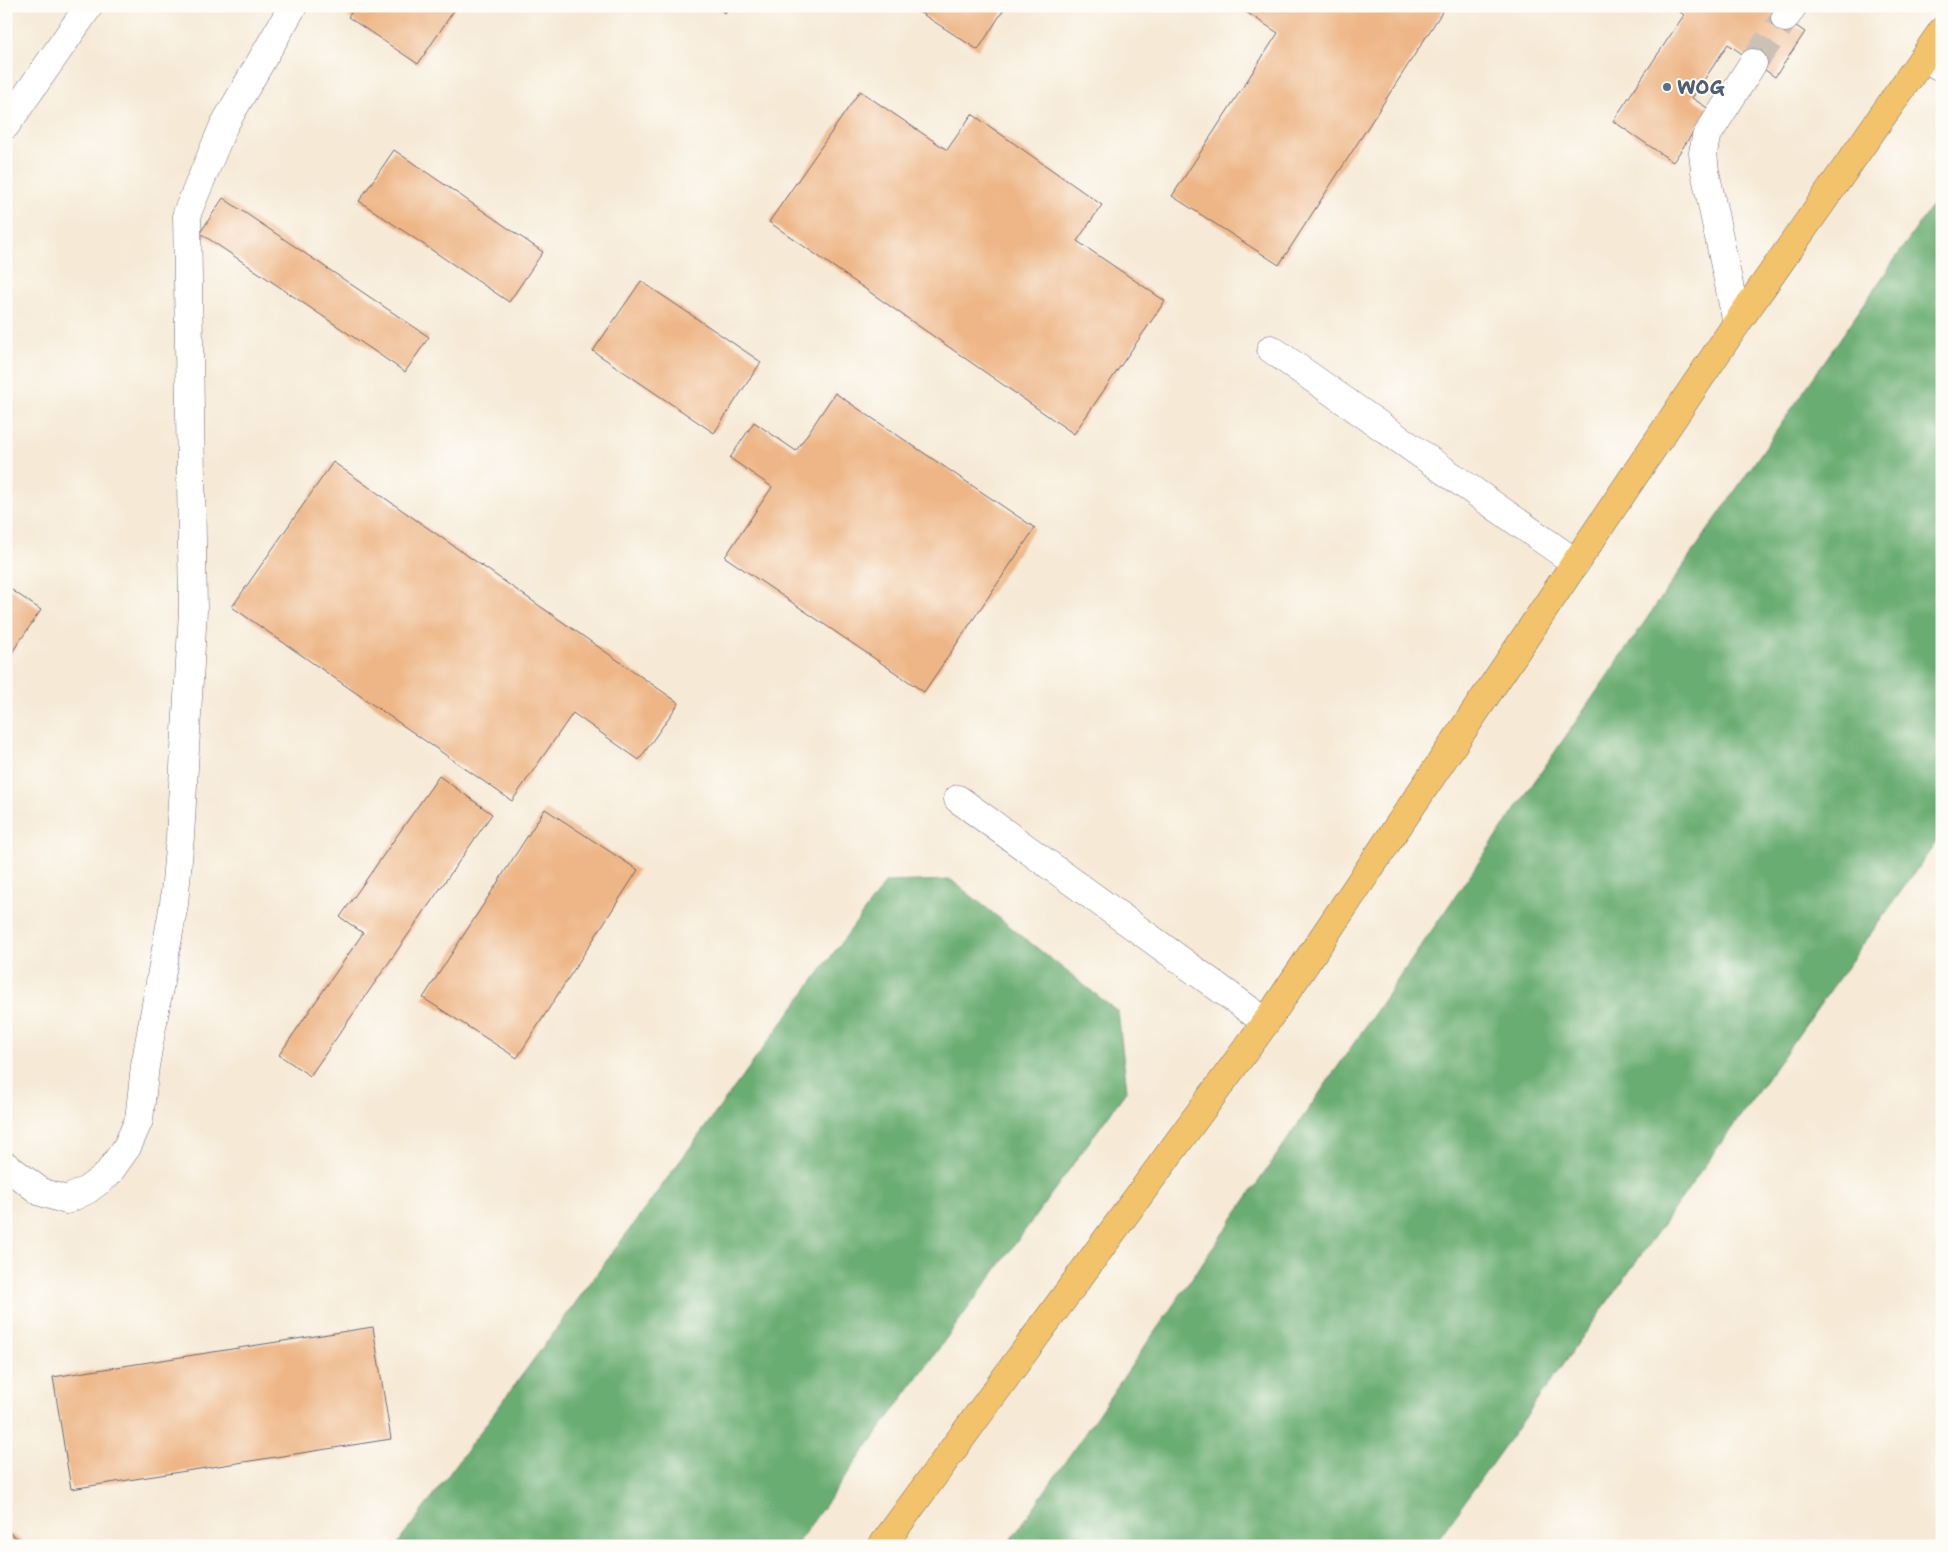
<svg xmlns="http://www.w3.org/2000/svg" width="1948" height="1552" viewBox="0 0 1948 1552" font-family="'Shantell Sans',sans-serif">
	<rect width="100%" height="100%" fill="#fdfcf7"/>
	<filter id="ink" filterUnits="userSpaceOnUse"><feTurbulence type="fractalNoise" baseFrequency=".02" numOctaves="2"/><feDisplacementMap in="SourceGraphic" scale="10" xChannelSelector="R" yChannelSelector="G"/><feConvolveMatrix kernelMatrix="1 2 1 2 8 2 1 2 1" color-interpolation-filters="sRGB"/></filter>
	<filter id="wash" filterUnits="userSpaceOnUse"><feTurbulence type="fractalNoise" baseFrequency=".0096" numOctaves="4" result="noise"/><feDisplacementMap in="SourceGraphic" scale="20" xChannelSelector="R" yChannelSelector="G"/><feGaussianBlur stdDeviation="1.12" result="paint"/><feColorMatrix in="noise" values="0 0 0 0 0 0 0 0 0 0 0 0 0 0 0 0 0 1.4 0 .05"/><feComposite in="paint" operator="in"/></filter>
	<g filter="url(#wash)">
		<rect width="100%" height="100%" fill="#f6e9d5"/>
		<g fill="#6aad72" stroke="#466856">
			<polygon points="1942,191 1942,834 1433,1546 1007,1546"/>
			<polygon points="951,880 1118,1012 1127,1090 795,1546 396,1546 886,882"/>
		</g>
		<g id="blocks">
			<g fill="#eeb686">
				<polygon points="356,6 457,6 418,64 348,17"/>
				<polygon points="716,6 729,6 725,13"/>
				<polygon points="910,6 1006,6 978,50"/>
				<polygon points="1237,6 1446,6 1279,265 1172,196 1278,33"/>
				<polygon points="1672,6 1767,6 1805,32 1775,77 1728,44 1692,98 1709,109 1673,162 1613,121 1684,15"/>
				<polygon points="860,91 947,150 972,114 1102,205 1077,241 1165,301 1074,434 769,222"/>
				<polygon points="394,150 543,252 509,302 359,201"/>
				<polygon points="223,198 429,337 405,372 200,233"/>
				<polygon points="641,281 761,362 714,433 593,351"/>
				<polygon points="835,393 1035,528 924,692 725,557 772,487 730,458 754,422 796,451"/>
				<polygon points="333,462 679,703 639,760 573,713 512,801 232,607"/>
				<polygon points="6,586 41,610 6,661"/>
				<polygon points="439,776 492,814 310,1076 279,1055 363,933 340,917"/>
				<polygon points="545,809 638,870 517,1058 423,998"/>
				<polygon points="373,1327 391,1439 71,1489 53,1377"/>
				<polygon points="6,1531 30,1546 6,1546"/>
			</g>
		</g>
	</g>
	<g filter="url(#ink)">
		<use href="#blocks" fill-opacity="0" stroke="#6c6871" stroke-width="1"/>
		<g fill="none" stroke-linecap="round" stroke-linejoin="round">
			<polyline stroke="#ccc1b6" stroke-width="28" stroke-dasharray="28 14" stroke-linecap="butt" points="1753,63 1785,18"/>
			<defs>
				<g id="minor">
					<polyline points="1785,18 1793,6"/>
					<polyline points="1925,57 1942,68"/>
					<polyline points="6,125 89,6"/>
					<polyline points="1737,323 1705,171 1703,153 1706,137 1753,63"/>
					<polyline points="1271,349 1576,563"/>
					<polyline points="958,799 1266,1022"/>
					<polyline points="6,1166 41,1192 66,1200 87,1190 107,1175 127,1147 139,1120 145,1066 174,904 180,837 193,610 187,213 224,125 293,6"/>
				</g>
				<polyline id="highway" points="882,1546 1266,1022 1737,323 1942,31"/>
			</defs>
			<use href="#minor" stroke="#6c6871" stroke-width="29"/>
			<use href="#highway" stroke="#6c6871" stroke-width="29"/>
			<use href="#minor" stroke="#fff" stroke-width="28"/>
			<use href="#highway" stroke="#f2c36a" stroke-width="28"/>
		</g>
	</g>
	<circle fill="#5c6f8a" stroke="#fdfcf7" stroke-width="2" cx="1667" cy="87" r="5"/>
	<g text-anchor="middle" stroke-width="4" stroke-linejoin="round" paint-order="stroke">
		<g font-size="19" font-weight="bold" fill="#4e5e75" stroke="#fdfcf7" text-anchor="start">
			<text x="1677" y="94">WOG</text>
		</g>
	</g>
	<rect width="1948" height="1552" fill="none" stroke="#fdfcf7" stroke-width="25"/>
</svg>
